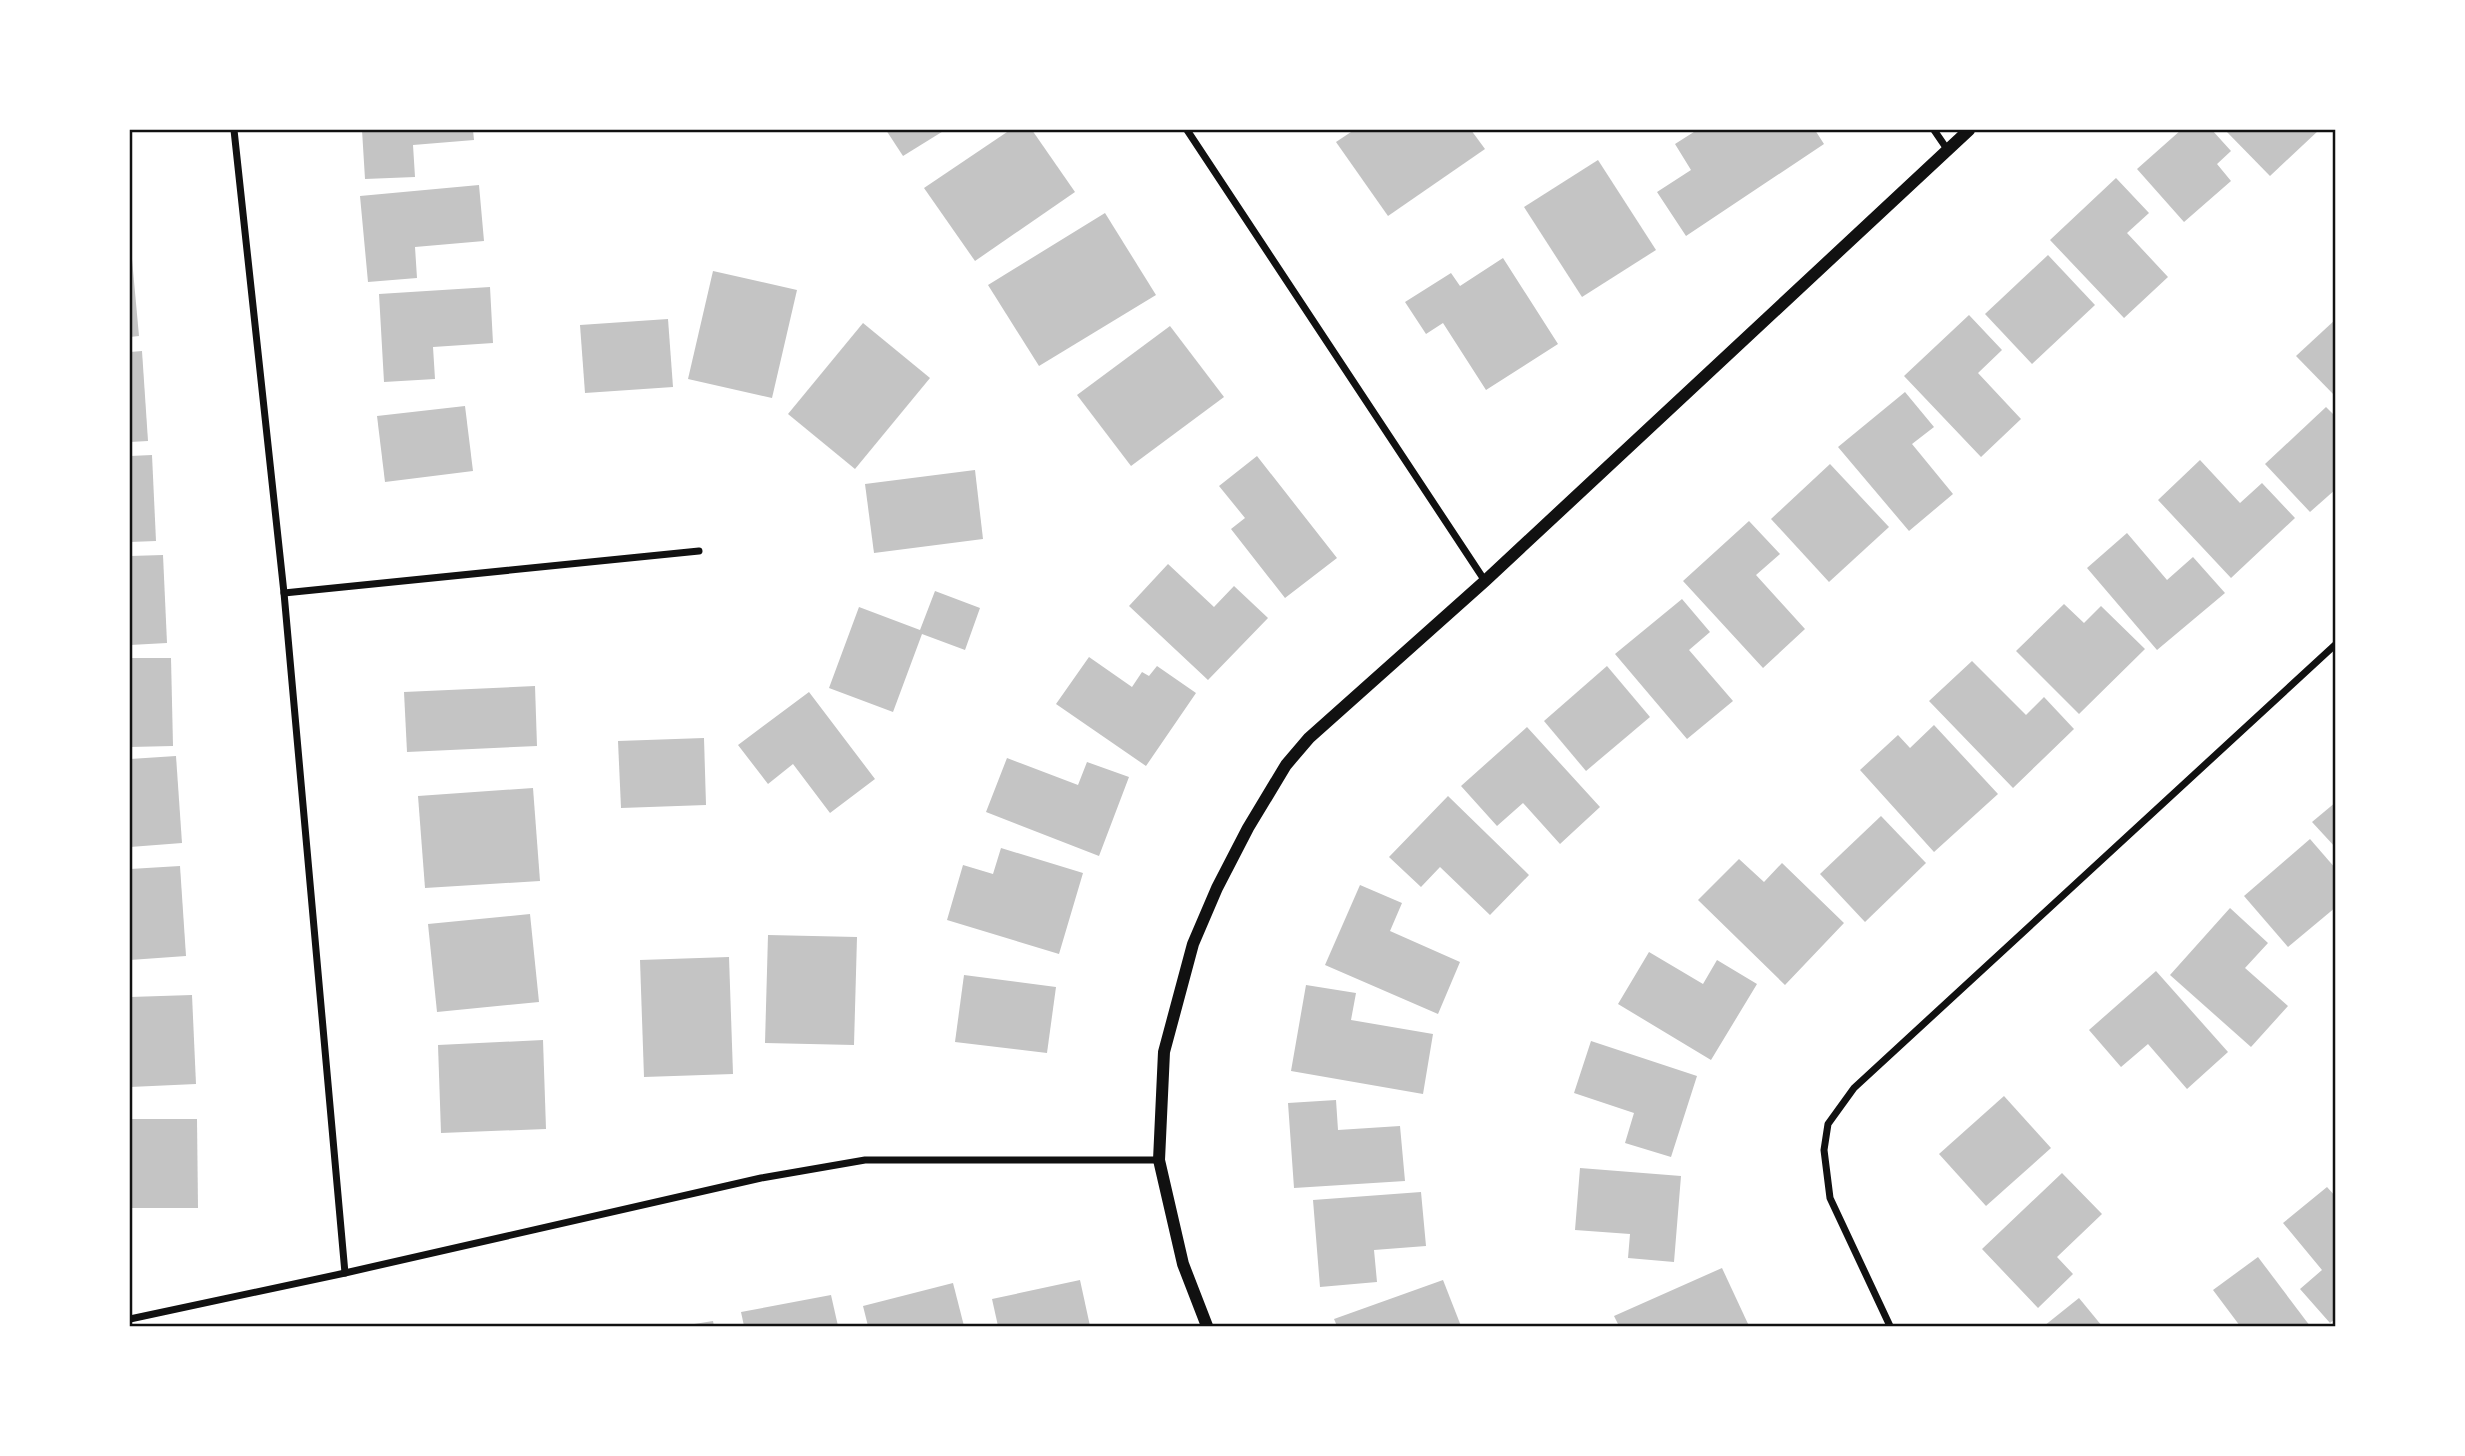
<svg xmlns="http://www.w3.org/2000/svg" width="2465" height="1456" viewBox="0 0 2465 1456" font-family="'Varela Round',sans-serif">
	<rect width="100%" height="100%" fill="#fff"/>
	<g fill="#c4c4c4">
		<polygon points="362,130 473,130 474,140 413,145 415,177 365,179"/>
		<polygon points="886,130 945,130 903,156"/>
		<polygon points="1010,130 1032,130 1075,192 975,261 924,188"/>
		<polygon points="1354,130 1471,130 1485,149 1388,216 1336,142"/>
		<polygon points="1697,130 1815,130 1824,144 1686,236 1657,192 1691,170 1675,144"/>
		<polygon points="2181,130 2212,130 2231,151 2217,164 2231,181 2184,222 2137,169"/>
		<polygon points="2225,130 2319,130 2270,176"/>
		<polygon points="1598,160 1656,250 1582,297 1524,207"/>
		<polygon points="2116,178 2149,213 2127,233 2168,277 2124,318 2050,240"/>
		<polygon points="479,185 484,241 415,247 417,278 368,282 360,196"/>
		<polygon points="1105,213 1156,295 1039,366 988,285"/>
		<polygon points="130,248 131,248 139,336 130,337"/>
		<polygon points="2048,255 2095,305 2032,364 1985,314"/>
		<polygon points="1503,258 1558,344 1486,390 1443,323 1426,334 1405,302 1451,273 1460,286"/>
		<polygon points="713,271 797,290 772,398 688,379"/>
		<polygon points="490,287 493,343 433,347 435,379 384,382 379,294"/>
		<polygon points="1969,315 2002,350 1978,373 2021,419 1981,457 1904,376"/>
		<polygon points="668,319 673,387 585,393 580,325"/>
		<polygon points="2336,319 2336,397 2296,356"/>
		<polygon points="863,323 930,378 855,469 788,414"/>
		<polygon points="1170,326 1224,397 1131,466 1077,395"/>
		<polygon points="142,351 148,441 130,442 130,352"/>
		<polygon points="1905,392 1934,427 1912,444 1953,494 1909,531 1838,447"/>
		<polygon points="465,406 473,471 385,482 377,416"/>
		<polygon points="2326,407 2336,417 2336,489 2310,512 2265,464"/>
		<polygon points="152,455 156,541 130,542 130,456"/>
		<polygon points="1257,456 1337,558 1285,598 1231,529 1245,518 1219,486"/>
		<polygon points="2200,460 2240,503 2262,483 2295,518 2231,578 2158,500"/>
		<polygon points="1830,464 1889,527 1829,582 1771,519"/>
		<polygon points="975,470 983,539 874,553 865,484"/>
		<polygon points="1749,521 1780,554 1756,575 1805,629 1763,668 1683,581"/>
		<polygon points="2127,533 2167,580 2193,557 2225,593 2157,650 2087,568"/>
		<polygon points="163,555 167,643 130,645 130,556"/>
		<polygon points="1168,564 1214,607 1234,586 1268,618 1208,680 1129,606"/>
		<polygon points="935,591 980,608 965,650 922,634 893,712 829,688 859,607 920,630"/>
		<polygon points="1682,599 1710,632 1689,650 1733,701 1687,739 1615,654"/>
		<polygon points="2064,604 2084,623 2101,606 2145,649 2079,714 2016,651"/>
		<polygon points="1089,657 1132,687 1142,672 1149,676 1157,666 1196,693 1146,766 1056,704"/>
		<polygon points="130,658 171,658 173,746 130,747"/>
		<polygon points="1972,661 2026,715 2044,697 2074,729 2013,788 1929,701"/>
		<polygon points="1607,666 1650,717 1586,771 1544,721"/>
		<polygon points="535,686 537,746 407,752 404,692"/>
		<polygon points="809,692 875,779 830,813 793,764 768,784 738,745"/>
		<polygon points="1934,725 1998,794 1934,852 1860,770 1898,735 1910,748"/>
		<polygon points="1527,727 1600,807 1560,844 1523,803 1497,826 1461,786"/>
		<polygon points="704,738 706,805 621,808 618,741"/>
		<polygon points="176,756 182,843 130,847 130,759"/>
		<polygon points="1007,758 1078,785 1087,762 1129,777 1099,856 986,812"/>
		<polygon points="533,788 540,881 425,888 418,796"/>
		<polygon points="1448,796 1529,875 1490,915 1440,867 1421,887 1389,857"/>
		<polygon points="2336,802 2336,848 2312,822"/>
		<polygon points="1881,816 1926,863 1865,922 1820,874"/>
		<polygon points="2310,839 2336,869 2336,907 2288,947 2244,896"/>
		<polygon points="1001,848 1083,873 1059,954 947,920 963,865 993,874"/>
		<polygon points="1739,859 1764,882 1782,863 1844,923 1785,985 1698,900"/>
		<polygon points="180,866 186,956 130,960 130,869"/>
		<polygon points="1360,885 1402,903 1390,931 1460,962 1438,1014 1325,965"/>
		<polygon points="2230,908 2268,943 2245,968 2288,1006 2251,1047 2170,975"/>
		<polygon points="530,914 539,1002 437,1012 428,924"/>
		<polygon points="768,935 857,937 854,1045 765,1043"/>
		<polygon points="1649,952 1703,984 1717,960 1757,984 1711,1060 1618,1004"/>
		<polygon points="729,957 733,1074 644,1077 640,960"/>
		<polygon points="2156,971 2228,1052 2187,1089 2148,1044 2121,1067 2089,1030"/>
		<polygon points="964,975 1056,987 1047,1053 955,1042"/>
		<polygon points="1306,985 1356,993 1351,1020 1433,1034 1423,1094 1291,1071"/>
		<polygon points="192,995 196,1084 130,1087 130,997"/>
		<polygon points="543,1040 546,1129 441,1133 438,1045"/>
		<polygon points="1591,1041 1697,1076 1671,1157 1625,1143 1634,1113 1574,1093"/>
		<polygon points="2004,1096 2051,1148 1986,1206 1939,1154"/>
		<polygon points="1336,1100 1338,1130 1400,1126 1405,1181 1294,1188 1288,1103"/>
		<polygon points="130,1119 197,1119 198,1208 130,1208"/>
		<polygon points="1580,1168 1681,1176 1674,1262 1628,1258 1630,1234 1575,1230"/>
		<polygon points="2062,1173 2102,1214 2057,1257 2073,1274 2038,1308 1982,1249"/>
		<polygon points="2327,1187 2336,1197 2336,1318 2330,1323 2300,1289 2322,1270 2283,1223"/>
		<polygon points="1421,1192 1426,1246 1374,1250 1377,1282 1320,1287 1313,1200"/>
		<polygon points="2258,1257 2310,1326 2240,1326 2213,1290"/>
		<polygon points="1722,1268 1749,1326 1619,1326 1614,1316"/>
		<polygon points="1080,1280 1090,1326 998,1326 992,1299"/>
		<polygon points="1443,1280 1461,1326 1337,1326 1334,1319"/>
		<polygon points="953,1283 964,1326 868,1326 863,1306"/>
		<polygon points="831,1295 838,1326 744,1326 741,1312"/>
		<polygon points="2079,1298 2102,1326 2044,1326"/>
		<polygon points="713,1321 714,1326 688,1326 688,1325"/>
	</g>
	<g fill="none" stroke-linecap="round" stroke-linejoin="round">
		<g stroke="#111" stroke-width="7">
			<polyline points="234,130 284,593 345,1273"/>
			<polyline points="1187,130 1485,581"/>
			<polyline points="1934,130 1947,149"/>
			<polyline points="284,593 699,551"/>
			<polyline points="130,1319 345,1273 761,1178 865,1160 1159,1160"/>
			<polyline points="1890,1326 1830,1198 1824,1150 1828,1124 1854,1088 2336,644"/>
		</g>
		<polyline stroke="#111" stroke-width="12" points="1207,1326 1183,1264 1159,1160 1164,1052 1193,944 1217,888 1248,828 1286,765 1309,738 1485,581 1969,130"/>
	</g>
	<rect width="2465" height="1456" fill="none" stroke="#ffffff" stroke-width="262"/>
	<rect x="131" y="131" width="2203" height="1194" fill="none" stroke="#111" stroke-width="2.5"/>
</svg>
